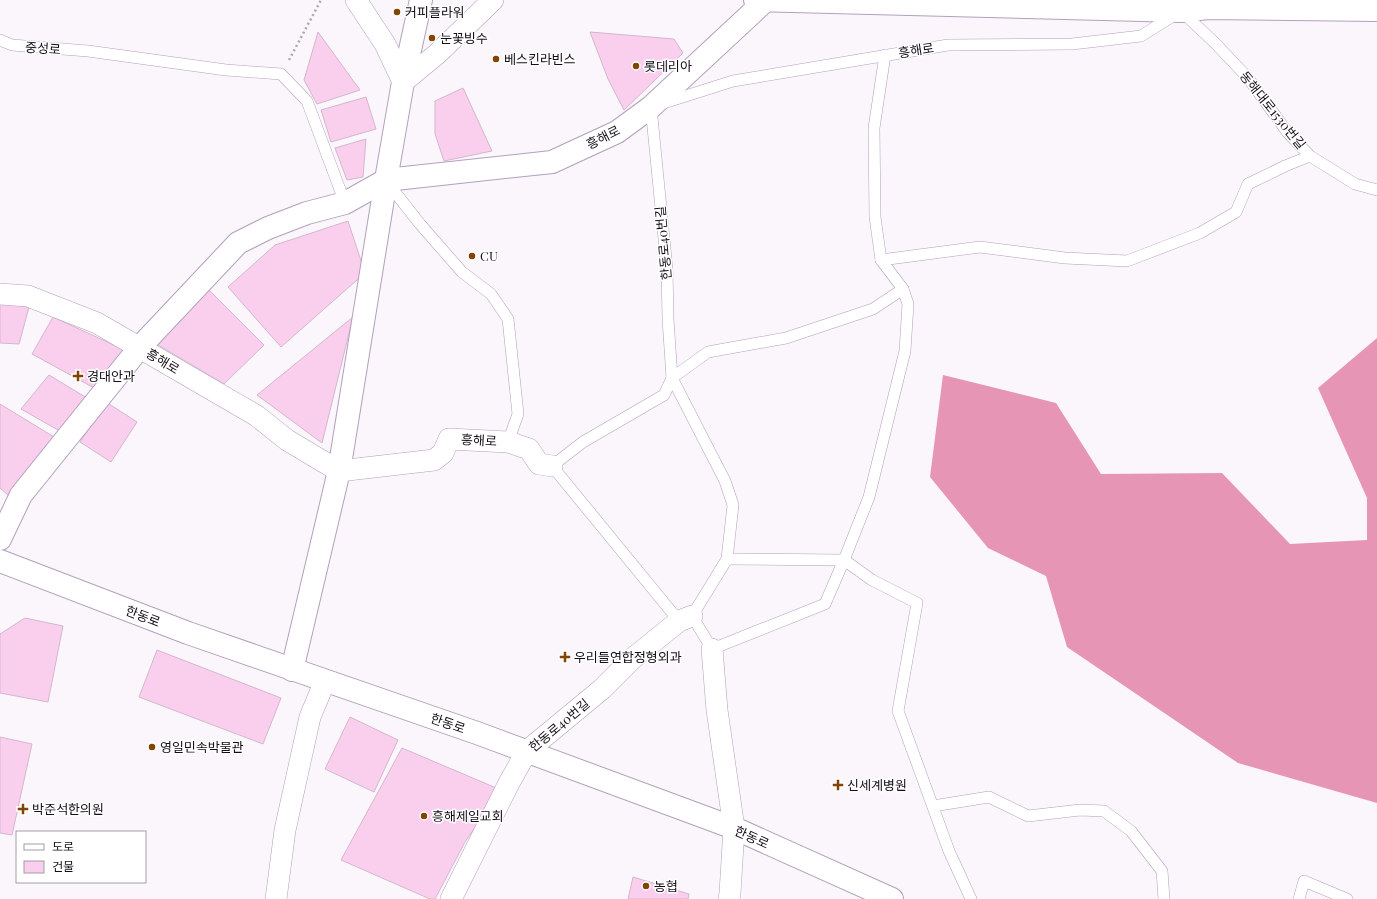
<svg xmlns="http://www.w3.org/2000/svg" width="1377" height="899" viewBox="0 0 1377 899" font-family="'Playfair Display','Noto Sans KR',serif">
	<rect width="100%" height="100%" fill="#faf6fc"/>
	<polygon fill="#e795b4" points="1377,338 1377,803 1238,763 1067,647 1046,576 988,548 930,477 943,375 1056,403 1101,474 1222,473 1290,544 1367,540 1367,498 1318,388"/>
	<g fill="#facfee" stroke="#d3b7cc">
		<polygon points="318,32 360,90 317,104 304,80"/>
		<polygon points="590,32 674,39 683,53 624,110 608,79"/>
		<polygon points="463,88 492,151 444,161 435,134 435,101"/>
		<polygon points="366,97 376,129 331,142 321,110"/>
		<polygon points="366,139 363,177 347,180 335,148"/>
		<polygon points="348,221 365,273 281,347 228,287 275,245"/>
		<polygon points="203,284 264,345 224,384 148,339"/>
		<polygon points="0,303 29,307 19,344 0,343"/>
		<polygon points="53,317 129,352 96,389 32,354"/>
		<polygon points="353,317 322,443 257,395"/>
		<polygon points="49,375 87,398 65,434 21,409"/>
		<polygon points="106,402 137,422 111,462 80,442"/>
		<polygon points="0,404 54,437 9,496 0,488"/>
		<polygon points="25,618 63,626 48,702 0,693 0,634"/>
		<polygon points="157,650 281,698 263,744 139,697"/>
		<polygon points="350,717 398,740 374,792 325,769"/>
		<polygon points="0,737 32,744 12,835 0,833"/>
		<polygon points="402,748 501,790 465,842 435,899 430,899 341,860"/>
		<polygon points="633,877 689,894 688,899 628,899"/>
	</g>
	<g fill="none" stroke-linecap="round" stroke-linejoin="round">
		<defs>
			<g id="service">
				<polyline points="0,40 12,45 88,51 226,70 281,74 307,101 345,203"/>
				<polyline points="1310,156 1285,166 1248,184 1236,212 1200,233 1127,261 1065,258 980,247 881,260 903,289 908,304 905,351 869,497 844,560 825,604 712,649 692,616 727,559 733,505 725,481 672,378 668,319 667,269 651,107 733,81 948,45 1072,44 1141,36 1181,11 1215,43 1248,78 1288,133 1310,156 1355,184 1377,190"/>
				<polyline points="387,182 420,224 462,272 491,294 508,319 518,414 508,442"/>
				<polyline points="881,260 875,217 874,128 885,55"/>
				<polyline points="727,559 844,560"/>
				<polyline points="844,560 872,580 917,603 898,711 949,851 971,899"/>
				<polyline points="679,621 552,466 583,442 664,395 672,378 708,352 786,338 873,309 903,289"/>
				<polyline points="933,806 989,797 1028,816 1080,810 1104,811 1131,831 1162,871 1164,899"/>
				<polyline points="1299,899 1304,881 1347,899"/>
			</g>
			<g id="minor">
				<polyline points="356,0 385,44 403,82 437,54 493,0"/>
				<polyline points="0,294 28,296 97,323 257,416 287,440 339,471 434,460 443,453 449,439 508,442 529,449 539,464 552,466"/>
				<polyline points="712,649 717,710 734,828 730,893 729,899"/>
				<polyline points="276,899 285,830 310,717 325,681"/>
				<polyline points="451,899 509,783 527,751 602,689 632,659 679,621 692,616"/>
			</g>
			<g id="tertiary">
				<polyline points="755,0 1181,11 1208,8 1377,10"/>
				<polyline points="0,539 21,495 140,347 238,243 268,228 307,213 345,203 386,180 552,162 617,132 651,107 766,0"/>
				<polyline points="0,561 188,633 477,733 734,828 892,899"/>
				<polyline points="292,670 339,471 386,180 403,82 421,0"/>
			</g>
		</defs>
		<use href="#service" stroke="#b3a0bb" stroke-width="12"/>
		<use href="#minor" stroke="#b3a0bb" stroke-width="22"/>
		<use href="#tertiary" stroke="#b3a0bb" stroke-width="24"/>
		<polyline stroke="#ada8af" stroke-width="2.5" stroke-dasharray="2 3" stroke-linecap="butt" points="289,60 321,0"/>
		<use href="#service" stroke="#fff" stroke-width="11"/>
		<use href="#minor" stroke="#fff" stroke-width="21"/>
		<use href="#tertiary" stroke="#fff" stroke-width="22"/>
	</g>
	<g fill="#814402" stroke="#fff" stroke-width="1.5">
		<circle cx="397" cy="12" r="4"/>
		<circle cx="432" cy="38" r="4"/>
		<circle cx="496" cy="59" r="4"/>
		<circle cx="636" cy="66" r="4"/>
		<circle cx="472" cy="256" r="4"/>
		<path d="M76 370h4v4h4v4h-4v4h-4v-4h-4v-4h4z"/>
		<path d="M563 651h4v4h4v4h-4v4h-4v-4h-4v-4h4z"/>
		<circle cx="152" cy="747" r="4"/>
		<path d="M836 779h4v4h4v4h-4v4h-4v-4h-4v-4h4z"/>
		<path d="M21 803h4v4h4v4h-4v4h-4v-4h-4v-4h4z"/>
		<circle cx="424" cy="816" r="4"/>
		<circle cx="646" cy="886" r="4"/>
	</g>
	<g text-anchor="middle" stroke-width="3" stroke-linejoin="round" paint-order="stroke">
		<g font-size="13" fill="#130d16" stroke="#fff" text-anchor="start">
			<text x="405" y="17">커피플라워</text>
			<text x="440" y="43">눈꽃빙수</text>
			<text x="504" y="64">베스킨라빈스</text>
			<text x="644" y="71">롯데리아</text>
			<text x="480" y="261">CU</text>
			<text x="87" y="381">경대안과</text>
			<text x="574" y="662">우리들연합정형외과</text>
			<text x="160" y="752">영일민속박물관</text>
			<text x="847" y="790">신세계병원</text>
			<text x="32" y="814">박준석한의원</text>
			<text x="432" y="821">흥해제일교회</text>
			<text x="654" y="891">농협</text>
		</g>
		<g font-size="13" fill="#130d16" stroke="#fff">
			<text transform="translate(43 48) rotate(4)" y="5">중성로</text>
			<text transform="translate(916 50) rotate(-9)" y="5">흥해로</text>
			<text transform="translate(1273 110) rotate(51)" y="5">동해대로1530번길</text>
			<text transform="translate(603 137) rotate(-27)" y="5">흥해로</text>
			<text transform="translate(663 243) rotate(-95)" y="5">한동로40번길</text>
			<text transform="translate(163 361) rotate(31)" y="5">흥해로</text>
			<text transform="translate(479 440) rotate(3)" y="5">흥해로</text>
			<text transform="translate(143 616) rotate(21)" y="5">한동로</text>
			<text transform="translate(448 723) rotate(19)" y="5">한동로</text>
			<text transform="translate(559 725) rotate(-40)" y="5">한동로40번길</text>
			<text transform="translate(752 837) rotate(24)" y="5">한동로</text>
		</g>
	</g>
	<rect x="16" y="831" width="130" height="52" fill="#ffffff" stroke="#a19ea2"/>
	<rect x="24" y="844" width="20" height="6" fill="#ffffff" stroke="#a19ea2"/>
	<text x="52" y="851" font-size="12" fill="#130d16">도로</text>
	<rect x="24" y="861" width="20" height="12" fill="#facfee" stroke="#a19ea2"/>
	<text x="52" y="871" font-size="12" fill="#130d16">건물</text>
</svg>
